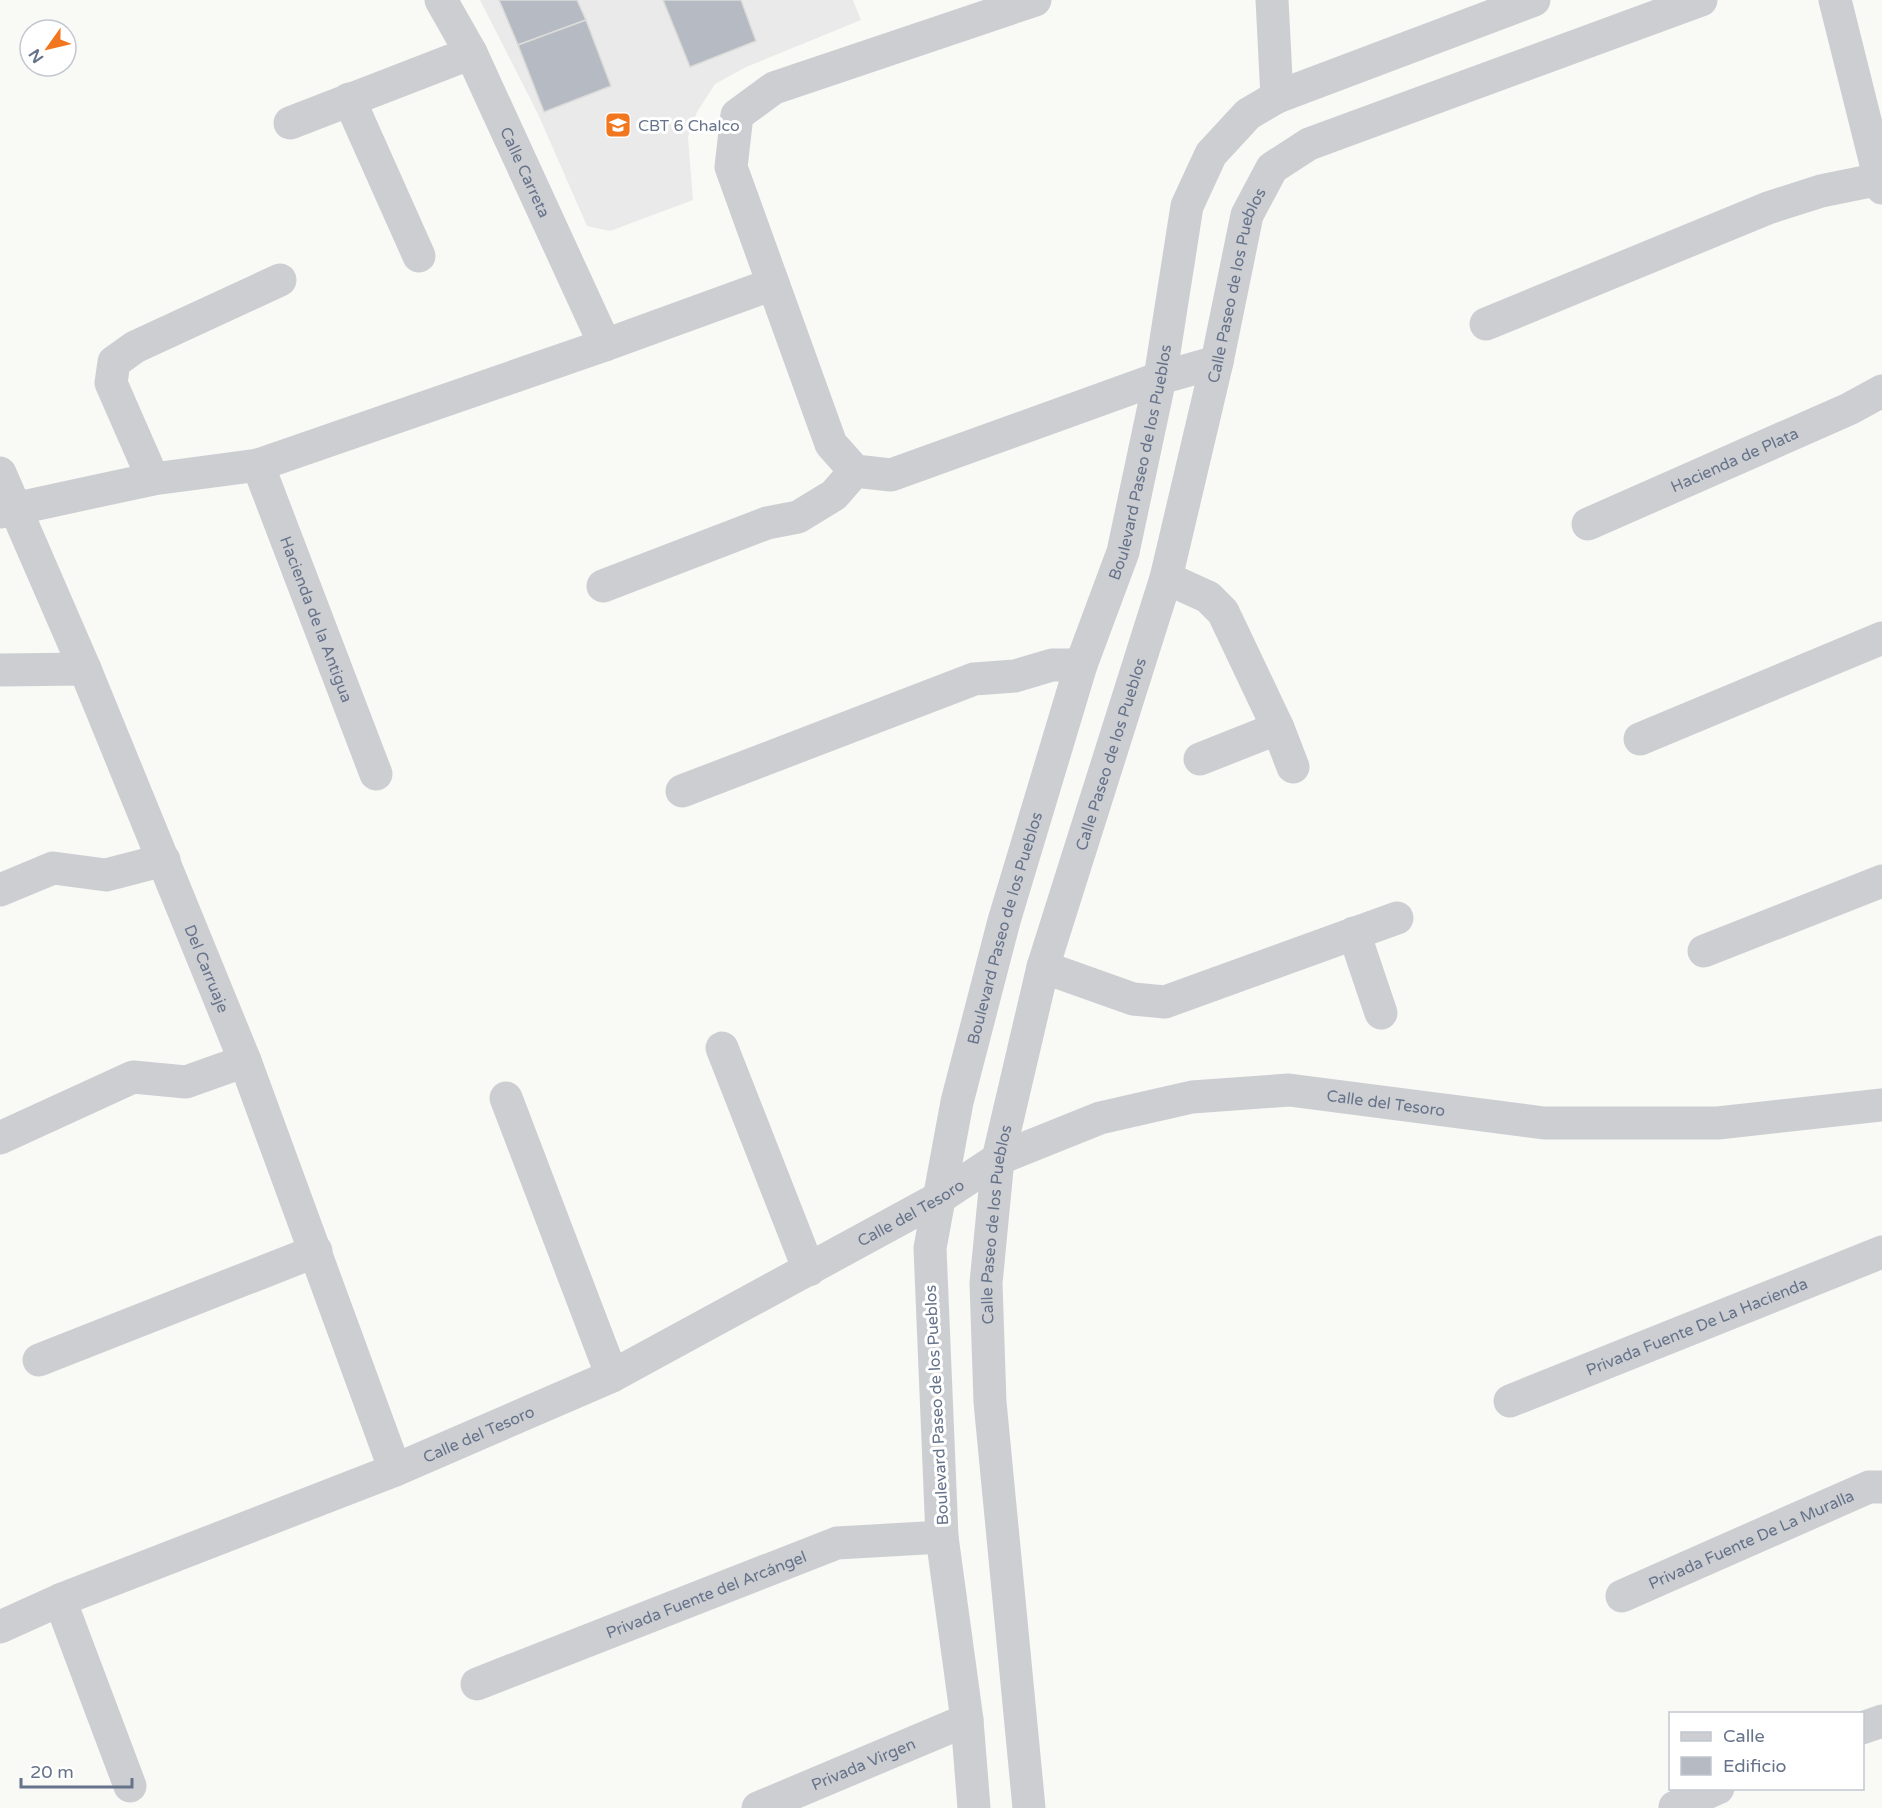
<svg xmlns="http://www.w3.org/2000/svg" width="1882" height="1808" viewBox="0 0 1882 1808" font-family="'Varela Round',sans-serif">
	<rect width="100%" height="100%" fill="#f9f9f6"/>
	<polygon fill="#eaeaea" points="480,0 853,0 861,20 746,67 715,84 697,112 688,137 693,200 610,231 587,226 538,114"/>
	<g fill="#b6bbc3" stroke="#dbdbd9" stroke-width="1.5">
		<polygon points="499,0 577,0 586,20 518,45"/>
		<polygon points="663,0 741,0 756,41 690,67"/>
		<polygon points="586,20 611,86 544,112 518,45"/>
	</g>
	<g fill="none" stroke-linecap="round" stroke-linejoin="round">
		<g stroke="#ccced2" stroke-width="33">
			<path id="s1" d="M 441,0 L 471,53 L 605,345"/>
			<polyline points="1035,0 774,88 737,115 731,167 831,444 855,471 891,475 1160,378 1217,362"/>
			<polyline points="1272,0 1277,97"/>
			<polyline points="1835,0 1882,188"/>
			<polyline points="349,99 419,256"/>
			<polyline points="290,123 471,53"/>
			<polyline points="1486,324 1768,208 1821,191 1880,179"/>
			<path id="s2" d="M 258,465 L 376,774"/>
			<path id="s3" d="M 0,473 L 85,669 L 245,1061 L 395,1470"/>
			<polyline points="153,479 111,383 114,362 135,347 280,280"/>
			<polyline points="0,512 153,479 258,465 605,345 773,284"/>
			<path id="s4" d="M 1588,524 L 1849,409 L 1882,391"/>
			<polyline points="1166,578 1208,597 1223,612 1278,728 1293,767"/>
			<polyline points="603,586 767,523 798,517 834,495 855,471"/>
			<polyline points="0,670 85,669"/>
			<polyline points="1640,739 1882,638"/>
			<polyline points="1200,759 1278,728"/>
			<polyline points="682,791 974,679 1015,676 1052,665 1081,665"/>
			<polyline points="0,890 53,868 106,875 164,860"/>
			<polyline points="1354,933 1381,1013"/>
			<polyline points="1704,951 1882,881"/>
			<polyline points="1043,967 1133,999 1165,1002 1397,918"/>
			<polyline points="722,1048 809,1270"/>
			<polyline points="506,1098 612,1376"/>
			<polyline points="0,1138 133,1077 186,1082 245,1061"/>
			<polyline points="39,1360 316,1251"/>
			<path id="s5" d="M 1510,1401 L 1882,1252"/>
			<path id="s6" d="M 1622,1596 L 1869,1487 L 1882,1487"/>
			<polyline points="60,1600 130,1786"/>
			<path id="s7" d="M 0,1627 L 60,1600 L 395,1470 L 612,1376 L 939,1198 L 998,1159 L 1100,1118 L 1192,1097 L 1289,1090 L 1544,1123 L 1718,1123 L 1882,1105"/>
			<path id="s8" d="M 477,1684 L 837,1543 L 942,1537"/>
			<polyline points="1862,1728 1882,1721"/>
			<polyline points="1675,1807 1718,1788"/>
			<path id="s9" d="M 758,1808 L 967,1720"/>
			<path id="s10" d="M 974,1808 L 967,1720 L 942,1537 L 930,1248 L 957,1102 L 1004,921 L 1081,665 L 1123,552 L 1160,378 L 1187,206 L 1211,154 L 1248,114 L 1277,97 L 1534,0"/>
			<path id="s11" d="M 1029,1808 L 990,1402 L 986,1283 L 998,1159 L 1043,967 L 1166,578 L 1217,362 L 1247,215 L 1272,168 L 1309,144 L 1701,0"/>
		</g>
	</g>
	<defs>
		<symbol id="university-square" viewBox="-11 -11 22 22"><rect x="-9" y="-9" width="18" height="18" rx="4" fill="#f1761e" stroke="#fff"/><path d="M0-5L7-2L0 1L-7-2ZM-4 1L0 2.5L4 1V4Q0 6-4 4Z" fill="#fff"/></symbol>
	</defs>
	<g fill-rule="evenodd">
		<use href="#university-square" x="603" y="110" width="30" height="30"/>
	</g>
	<g text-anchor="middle" stroke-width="6" stroke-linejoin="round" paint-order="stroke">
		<g font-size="16" fill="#66738a" stroke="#fff" text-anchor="start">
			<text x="638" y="131">CBT 6 Chalco</text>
		</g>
		<g font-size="16" fill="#66738a" stroke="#fff">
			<text dy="6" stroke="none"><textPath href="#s1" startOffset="192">Calle Carreta</textPath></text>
			<text dy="6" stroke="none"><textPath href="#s11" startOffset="1558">Calle Paseo de los Pueblos</textPath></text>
			<text dy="6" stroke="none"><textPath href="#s4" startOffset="160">Hacienda de Plata</textPath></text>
			<text dy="6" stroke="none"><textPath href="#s10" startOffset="1377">Boulevard Paseo de los Pueblos</textPath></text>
			<text dy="6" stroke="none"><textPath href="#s2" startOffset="165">Hacienda de la Antigua</textPath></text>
			<text dy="6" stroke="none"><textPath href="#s11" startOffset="1072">Calle Paseo de los Pueblos</textPath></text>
			<text dy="6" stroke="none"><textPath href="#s10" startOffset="891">Boulevard Paseo de los Pueblos</textPath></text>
			<text dy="6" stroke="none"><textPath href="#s3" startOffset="537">Del Carruaje</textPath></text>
			<text dy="6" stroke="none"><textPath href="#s7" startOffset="1504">Calle del Tesoro</textPath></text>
			<text dy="6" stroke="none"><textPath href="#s7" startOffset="1002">Calle del Tesoro</textPath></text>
			<text dy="6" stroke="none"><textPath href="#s11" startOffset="586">Calle Paseo de los Pueblos</textPath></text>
			<text dy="6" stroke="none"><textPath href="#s5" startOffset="201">Privada Fuente De La Hacienda</textPath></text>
			<text transform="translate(936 1405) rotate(-93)" y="6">Boulevard Paseo de los Pueblos</text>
			<text dy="6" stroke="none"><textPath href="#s7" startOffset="516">Calle del Tesoro</textPath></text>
			<text dy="6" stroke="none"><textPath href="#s6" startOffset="141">Privada Fuente De La Muralla</textPath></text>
			<text dy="6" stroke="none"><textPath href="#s8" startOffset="246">Privada Fuente del Arcángel</textPath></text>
			<text dy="6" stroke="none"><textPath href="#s9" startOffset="114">Privada Virgen</textPath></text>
		</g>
	</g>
	<rect x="1669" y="1712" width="195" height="78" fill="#ffffff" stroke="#c2c7d0" stroke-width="1.5"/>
	<rect x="1681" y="1732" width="30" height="9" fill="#ccced2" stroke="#c2c7d0" stroke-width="1.5"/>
	<text x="1723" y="1742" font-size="18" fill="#66738a">Calle</text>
	<rect x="1681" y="1757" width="30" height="18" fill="#b6bbc3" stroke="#c2c7d0" stroke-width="1.5"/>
	<text x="1723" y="1772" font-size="18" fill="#66738a">Edificio</text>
	<g transform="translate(48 48) rotate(236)"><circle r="28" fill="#ffffff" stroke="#c2c7d0" stroke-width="1.5"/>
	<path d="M0-4.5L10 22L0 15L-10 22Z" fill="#f1761e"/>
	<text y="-9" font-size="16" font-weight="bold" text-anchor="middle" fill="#66738a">N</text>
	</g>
	<path d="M21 1778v9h111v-9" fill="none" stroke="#66738a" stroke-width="3"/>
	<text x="30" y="1778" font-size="18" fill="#66738a" stroke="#ffffff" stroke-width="4.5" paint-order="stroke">20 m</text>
</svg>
